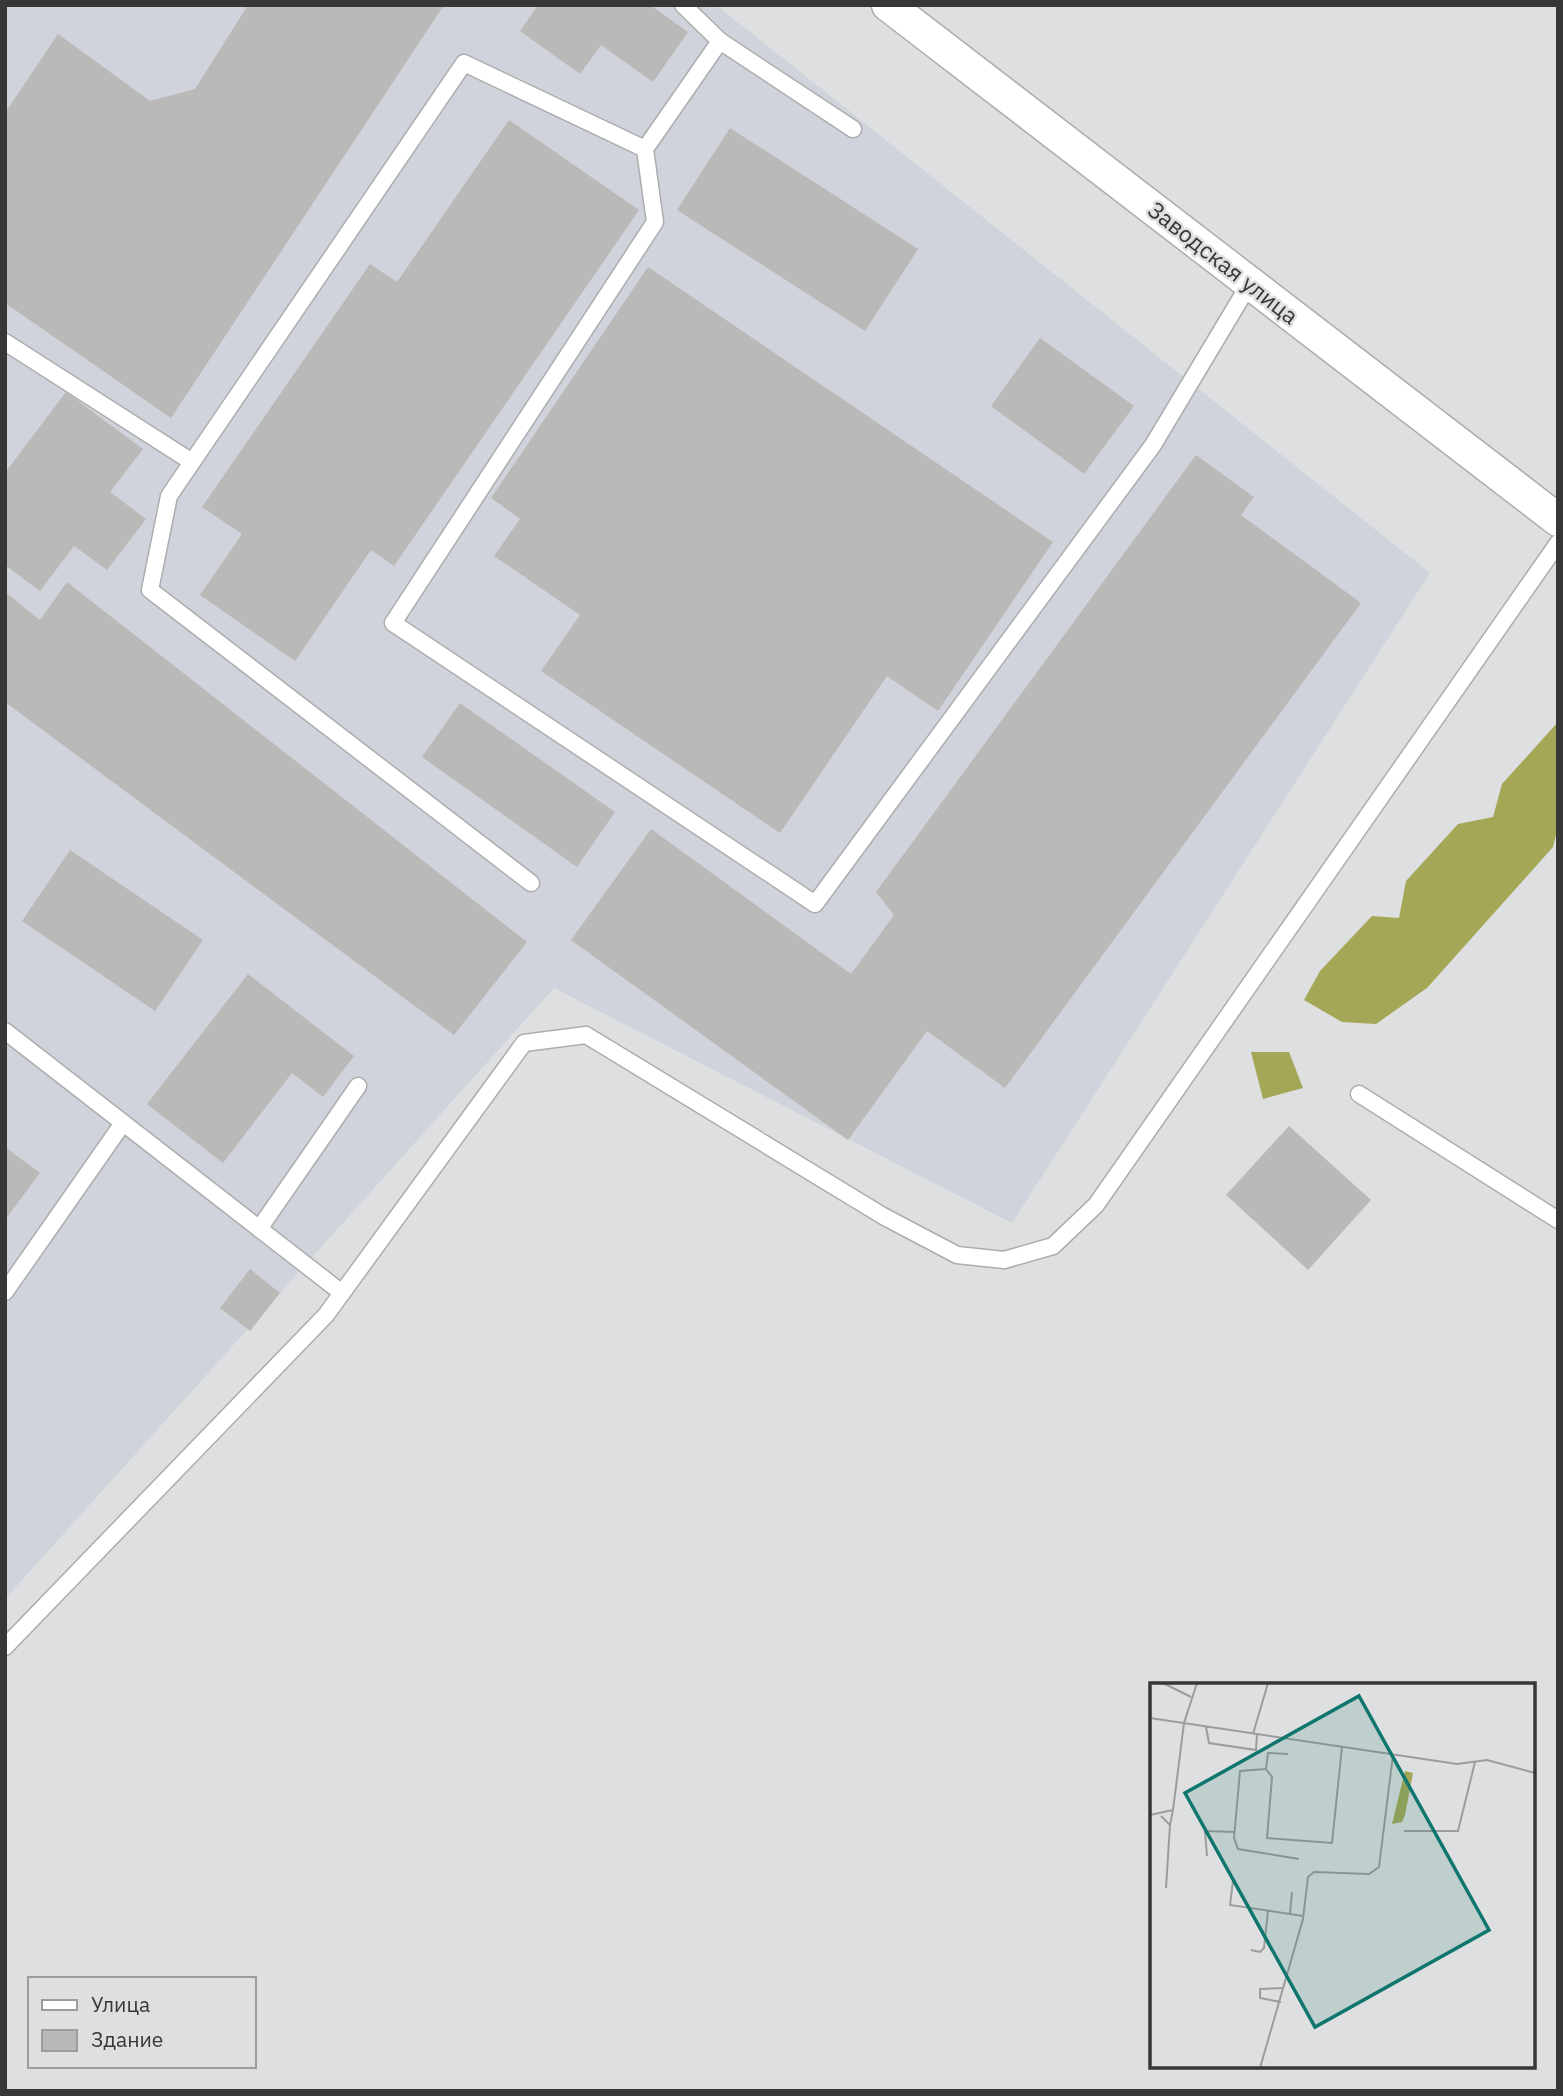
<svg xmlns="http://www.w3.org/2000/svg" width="1563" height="2096" viewBox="0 0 1563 2096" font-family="'IBM Plex Sans',sans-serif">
	<rect width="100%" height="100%" fill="#dedfe0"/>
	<polygon fill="#d0d3dc" points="5,5 716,5 1430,573 1012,1223 554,988 5,1599"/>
	<g fill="#a4a756">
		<polygon points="1558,722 1558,827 1553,847 1427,988 1376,1024 1342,1022 1304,1000 1320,971 1372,916 1399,918 1406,881 1458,824 1493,817 1502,784"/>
		<polygon points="1251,1052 1289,1052 1303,1088 1263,1099"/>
	</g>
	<g fill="#bab9b8">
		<polygon points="248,5 444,5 171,418 5,303 5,113 58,34 150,101 195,89"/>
		<polygon points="538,5 650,5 688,32 653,82 601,45 580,74 520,31"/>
		<polygon points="509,120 639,210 394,566 371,550 295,661 200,595 242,534 202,507 370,264 397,282"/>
		<polygon points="730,128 918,249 865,331 677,210"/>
		<polygon points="648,267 1053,542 938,711 887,676 780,833 541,671 580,615 494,556 520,519 491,498"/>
		<polygon points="1040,338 1134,406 1084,474 991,406"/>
		<polygon points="66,392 143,449 110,492 146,519 107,570 74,546 40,591 5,565 5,473"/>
		<polygon points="1196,455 1254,497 1241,515 1361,603 1005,1088 927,1031 848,1140 571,940 651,829 851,974 894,915 876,892"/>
		<polygon points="67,582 527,942 454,1035 5,702 5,592 40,620"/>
		<polygon points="460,703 615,812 577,867 422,757"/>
		<polygon points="70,850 203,940 155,1011 22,921"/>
		<polygon points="248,974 354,1056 323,1097 292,1073 223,1163 147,1104"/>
		<polygon points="1289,1126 1371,1200 1308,1270 1226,1195"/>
		<polygon points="5,1147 40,1173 5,1220"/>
		<polygon points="250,1269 280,1293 250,1331 220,1308"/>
	</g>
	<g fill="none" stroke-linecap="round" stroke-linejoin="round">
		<defs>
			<g id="service">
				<polyline points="683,5 720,41"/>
				<polyline points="853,129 720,41 645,149 655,222 393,623 815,904 1153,445 1250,283"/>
				<polyline points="5,342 192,462"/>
				<polyline points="531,883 150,590 169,496 464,63 645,149"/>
				<polyline points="5,1031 342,1293"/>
				<polyline points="1359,1094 1558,1220"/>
				<polyline points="259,1229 358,1086"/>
				<polyline points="5,1292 123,1123"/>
				<polyline points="5,1647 326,1315 524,1043 586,1035 883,1216 957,1255 1004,1260 1053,1246 1096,1205 1558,543"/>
			</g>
			<polyline id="minor" points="888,5 1558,520"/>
		</defs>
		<use href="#service" stroke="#acadae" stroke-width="19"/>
		<use href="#minor" stroke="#acadae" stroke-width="35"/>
		<use href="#service" stroke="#fff" stroke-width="16"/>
		<use href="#minor" stroke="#fff" stroke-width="32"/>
	</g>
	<g text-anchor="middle" stroke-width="5" stroke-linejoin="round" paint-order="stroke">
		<g font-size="23" fill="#373738" stroke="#dedfe0">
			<text transform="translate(1223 263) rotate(38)" y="8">Заводская улица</text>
		</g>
	</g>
	<g transform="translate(1150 1683)">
		<rect width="385" height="385" fill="#dedfe0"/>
		<path d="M 255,88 L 263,90 L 255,132 L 252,139 L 242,141 Z" fill="#a4a756"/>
		<path fill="none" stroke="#9b9c9d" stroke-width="2" d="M 13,0 L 41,14M 0,35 L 307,81 L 337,77 L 385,90M 56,44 L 59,60 L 106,67 L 107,51M 103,51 L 118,0M 138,71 L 118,70 L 116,86 L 122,94 L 117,155 L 182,160 L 192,64M 116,86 L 90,88 L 84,155 L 88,166 L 149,176M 0,132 L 23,127 L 34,40 L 47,0M 11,133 L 20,142 L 23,127M 254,148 L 308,148 L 325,79M 57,173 L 55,148 L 85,149M 83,198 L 80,222 L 153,233M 16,205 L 20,142M 140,231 L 142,209M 101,267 L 110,269 L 114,265 L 118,228M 131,319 L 110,315 L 110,306 L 134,305M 110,385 L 153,236 L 158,194 L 164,189 L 219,191 L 229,184 L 243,72"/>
		<path fill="#0f766e" fill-opacity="0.15" stroke="#0f766e" stroke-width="3.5" d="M 209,13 L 339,247 L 165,344 L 35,110 Z"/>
		<rect width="385" height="385" fill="none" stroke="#373738" stroke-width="3.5"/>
	</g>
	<rect width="1563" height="2096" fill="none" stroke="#373738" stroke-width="14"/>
	<rect x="28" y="1977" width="228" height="91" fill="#dedfe0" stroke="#9b9c9d" stroke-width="2"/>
	<rect x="42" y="2000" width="35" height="10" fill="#ffffff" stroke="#9b9c9d" stroke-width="2"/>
	<text x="91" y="2012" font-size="21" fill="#373738">Улица</text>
	<rect x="42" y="2030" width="35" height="21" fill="#bab9b8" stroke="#9b9c9d" stroke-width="2"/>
	<text x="91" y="2047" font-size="21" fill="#373738">Здание</text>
</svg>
